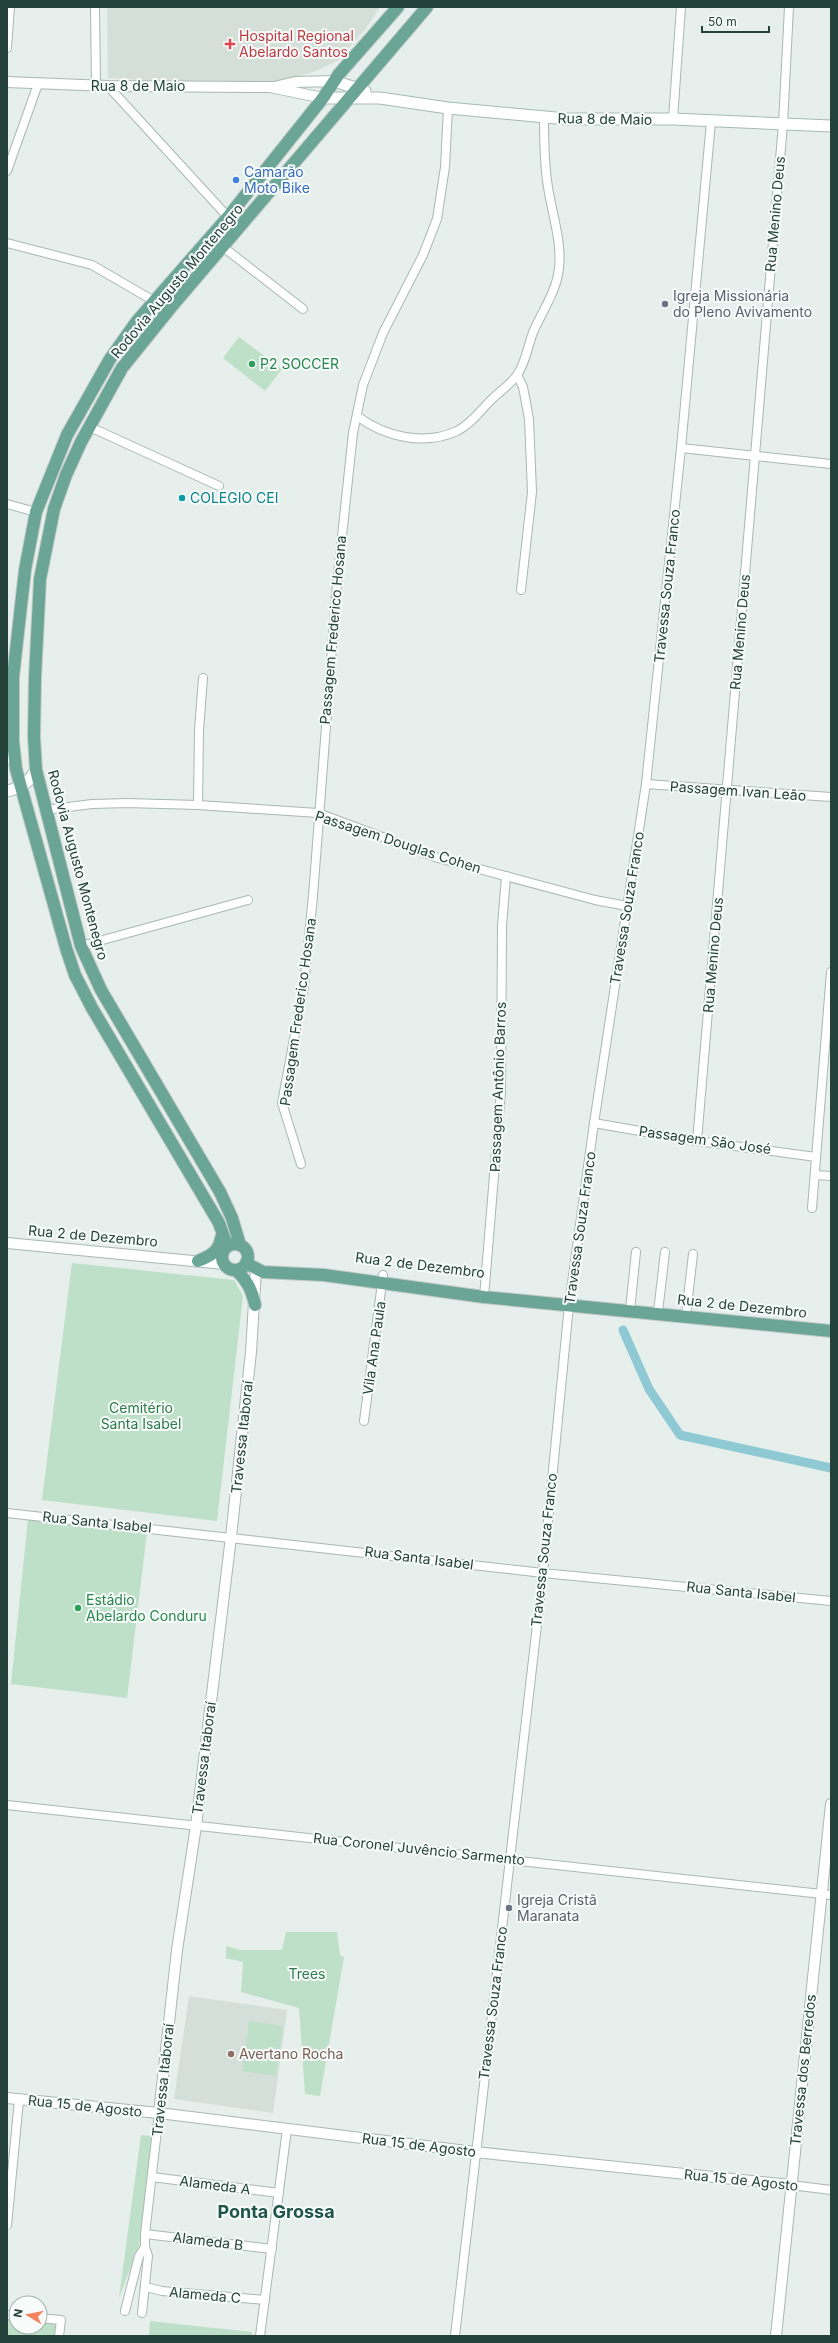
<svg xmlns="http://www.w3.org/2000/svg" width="838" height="2343" viewBox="0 0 838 2343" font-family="Inter,sans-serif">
	<rect width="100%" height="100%" fill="#e6efeb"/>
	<g fill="#d4dfda">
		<polygon points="107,7 380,7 366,28 339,60 316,71 288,80 250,83 164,81 108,78"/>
		<polygon points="189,1996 287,2010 273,2113 174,2099"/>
	</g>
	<g fill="#bfe0c8">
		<polygon points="239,337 282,369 265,391 223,358"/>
		<polygon points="72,1263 234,1280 243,1296 217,1521 42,1500"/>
		<polygon points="28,1519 147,1532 127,1698 11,1684"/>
		<polygon points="286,1932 337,1932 340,1955 344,1957 320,2096 305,2094 299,2008 241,1992 243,1962 226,1958 226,1946 240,1950 282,1950"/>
		<polygon points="249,2021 283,2026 276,2076 242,2071"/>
		<polygon points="141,2135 152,2136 139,2246 119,2298"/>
		<polygon points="7,2319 16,2319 16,2327 40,2327 40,2320 61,2320 59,2336 7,2336"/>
		<polygon points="150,2321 252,2332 252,2336 149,2336"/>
	</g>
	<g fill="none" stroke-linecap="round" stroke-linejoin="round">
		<polyline stroke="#8ec9d4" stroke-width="9" points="623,1330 649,1389 680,1435 831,1468"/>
		<defs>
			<g id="minor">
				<polyline points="95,7 96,86"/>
				<polyline points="7,48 10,7"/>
				<polyline points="108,86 228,217"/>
				<polyline points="673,119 681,7"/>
				<polyline points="7,171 38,84"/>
				<polyline points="7,243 92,265 154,301"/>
				<polyline points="223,247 303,309"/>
				<polyline points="517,375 523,387 529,419 532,492 521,590"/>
				<path d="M 357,416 C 385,437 424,446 457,431 C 471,424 480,411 491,400 C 499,392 510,385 517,375 C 526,363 528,344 534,330 C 543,310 557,290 559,268 C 562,241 552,214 548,187 C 544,164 544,141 544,118"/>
				<polyline points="90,427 219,486"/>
				<polyline points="681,448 831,464"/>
				<polyline points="7,504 36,512"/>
				<polyline points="646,784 831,797"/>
				<polyline points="198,805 199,730 203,678"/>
				<polyline points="45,810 92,804 127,803 198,805 318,813 438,858 595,900 627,906"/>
				<polyline points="81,946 248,900"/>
				<polyline points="594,1123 697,1141 816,1157"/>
				<polyline points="697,1141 783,124 789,7"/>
				<polyline points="301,1164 282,1103 304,986 313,896 337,583 353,433 363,385 383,333 423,255 437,219 445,167 448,108"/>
				<polyline points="815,1175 831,1176"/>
				<polyline points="812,1208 831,972"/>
				<polyline points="484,1297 501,1091 502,926 506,876"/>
				<polyline points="630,1310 636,1252"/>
				<polyline points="658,1312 665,1252"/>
				<polyline points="686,1315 693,1254"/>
				<polyline points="364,1421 383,1275"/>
				<polyline points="7,1513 543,1573 831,1601"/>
				<polyline points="7,1805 831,1895"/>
				<polyline points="152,2177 279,2193"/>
				<polyline points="791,2185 831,2190"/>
				<polyline points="7,2225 19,2100"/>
				<polyline points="145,2234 272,2249"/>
				<polyline points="146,2287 162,2291 265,2300"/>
				<polyline points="125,2311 139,2256 145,2247"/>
				<polyline points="142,2313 148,2256 145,2247 145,2234 159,2113"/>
				<polyline points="7,2315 16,2316"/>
				<polyline points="40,2318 61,2320 59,2336"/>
				<polyline points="260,2336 287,2129"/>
				<polyline points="455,2336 543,1573 569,1305 594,1123 646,784 681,448 711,122"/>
			</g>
			<g id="tertiary">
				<polyline points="7,82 108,86 270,87 323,98"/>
				<polyline points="274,87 295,82 334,81"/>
				<polyline points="7,1243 224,1264"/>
				<polyline points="7,2098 159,2113 475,2152 791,2185"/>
				<polyline points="159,2113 177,1950 196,1826 231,1537 251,1352 256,1269"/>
				<polyline points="776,2336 831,1804"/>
			</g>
			<g id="secondary">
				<polyline points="334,81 365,91"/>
				<polyline points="323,98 380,98 448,108 567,119 673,119 831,126"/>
				<polyline points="7,758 13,742"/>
				<path d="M 7,791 C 22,788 28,783 36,770"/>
			</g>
			<g id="primary">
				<circle cx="235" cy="1257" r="13"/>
				<polyline points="240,1245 232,1218 220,1192 101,990 81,946 36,770 34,737 35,677 40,579 54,509 66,475 81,442 122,368 172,306 427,7"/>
				<polyline points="227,1246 219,1223 92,1008 75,975 66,948 16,769 13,741 13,677 25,570 36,512 67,435 110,359 137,321 228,217 323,98 339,74 398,7"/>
				<path d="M 198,1261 C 210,1256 219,1252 221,1238"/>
				<polyline points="246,1263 263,1272 324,1275 484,1297 831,1331"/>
				<path d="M 236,1270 C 247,1280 252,1290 255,1305"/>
			</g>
		</defs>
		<use href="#minor" stroke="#a8b8b2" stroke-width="10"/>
		<use href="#tertiary" stroke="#a8b8b2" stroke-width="12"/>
		<use href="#secondary" stroke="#a4bbb3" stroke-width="13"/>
		<use href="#primary" stroke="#c2cac8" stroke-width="14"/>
		<use href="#minor" stroke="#fff" stroke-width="8"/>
		<use href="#tertiary" stroke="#fff" stroke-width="10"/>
		<use href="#secondary" stroke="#fff" stroke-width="11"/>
		<use href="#primary" stroke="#6aa596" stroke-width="12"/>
	</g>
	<path fill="#e0444e" stroke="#f7fbf9" stroke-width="1.5" d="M228 38h4v4h4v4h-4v4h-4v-4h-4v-4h4z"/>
	<circle fill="#3f7fe0" stroke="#f7fbf9" stroke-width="1.5" cx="236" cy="180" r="4"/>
	<g fill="#6b7280" stroke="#f7fbf9" stroke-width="1.5">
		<circle cx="665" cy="304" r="4"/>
		<circle cx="509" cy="1908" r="4"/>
	</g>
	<g fill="#2e9e5b" stroke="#f7fbf9" stroke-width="1.5">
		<circle cx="252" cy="364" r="4"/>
		<circle cx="78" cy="1608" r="4"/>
	</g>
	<circle fill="#0f9aa8" stroke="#f7fbf9" stroke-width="1.5" cx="182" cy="498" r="4"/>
	<circle fill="#8d6e63" stroke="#f7fbf9" stroke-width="1.5" cx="231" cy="2054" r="4"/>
	<g text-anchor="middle" stroke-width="4" stroke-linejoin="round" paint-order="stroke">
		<g font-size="14" fill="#be3a42" stroke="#f7fbf9" text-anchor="start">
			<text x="239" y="41">Hospital Regional<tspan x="239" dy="16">Abelardo Santos</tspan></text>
		</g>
		<g font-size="14" fill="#24423a" stroke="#f7fbf9">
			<text x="138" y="91">Rua 8 de Maio</text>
			<text transform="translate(605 119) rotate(1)" y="5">Rua 8 de Maio</text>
			<text transform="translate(775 214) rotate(-85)" y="5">Rua Menino Deus</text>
			<text transform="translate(177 281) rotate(-50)" y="5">Rodovia Augusto Montenegro</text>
			<text transform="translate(667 586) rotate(-84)" y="5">Travessa Souza Franco</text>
			<text transform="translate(333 630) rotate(-85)" y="5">Passagem Frederico Hosana</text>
			<text transform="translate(740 632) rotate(-85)" y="5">Rua Menino Deus</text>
			<text transform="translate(738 791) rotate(4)" y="5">Passagem Ivan Leão</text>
			<text transform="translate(398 842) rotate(18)" y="5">Passagem Douglas Cohen</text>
			<text transform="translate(78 865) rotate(75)" y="5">Rodovia Augusto Montenegro</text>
			<text transform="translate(627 908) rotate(-81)" y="5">Travessa Souza Franco</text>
			<text transform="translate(713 955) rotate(-85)" y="5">Rua Menino Deus</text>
			<text transform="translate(298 1012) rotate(-82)" y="5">Passagem Frederico Hosana</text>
			<text transform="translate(498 1087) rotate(-88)" y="5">Passagem Antônio Barros</text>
			<text transform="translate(705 1140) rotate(8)" y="5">Passagem São José</text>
			<text transform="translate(580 1228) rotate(-82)" y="5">Travessa Souza Franco</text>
			<text transform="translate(93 1236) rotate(5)" y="5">Rua 2 de Dezembro</text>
			<text transform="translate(420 1265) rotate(7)" y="5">Rua 2 de Dezembro</text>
			<text transform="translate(742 1306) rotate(6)" y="5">Rua 2 de Dezembro</text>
			<text transform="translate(374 1348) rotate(-82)" y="5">Vila Ana Paula</text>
			<text transform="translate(242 1437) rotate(-84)" y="5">Travessa Itaboraí</text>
			<text transform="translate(97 1522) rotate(6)" y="5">Rua Santa Isabel</text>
			<text transform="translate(544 1550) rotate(-84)" y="5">Travessa Souza Franco</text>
			<text transform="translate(419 1558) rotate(7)" y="5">Rua Santa Isabel</text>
			<text transform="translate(741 1592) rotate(6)" y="5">Rua Santa Isabel</text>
			<text transform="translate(204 1758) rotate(-83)" y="5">Travessa Itaboraí</text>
			<text transform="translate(419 1849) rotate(6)" y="5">Rua Coronel Juvêncio Sarmento</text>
			<text transform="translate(493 2003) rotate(-83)" y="5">Travessa Souza Franco</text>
			<text transform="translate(803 2070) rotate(-84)" y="5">Travessa dos Berredos</text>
			<text transform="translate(163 2080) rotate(-84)" y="5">Travessa Itaboraí</text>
			<text transform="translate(85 2106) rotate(6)" y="5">Rua 15 de Agosto</text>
			<text transform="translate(419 2145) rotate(7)" y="5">Rua 15 de Agosto</text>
			<text transform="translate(741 2180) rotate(6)" y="5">Rua 15 de Agosto</text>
			<text transform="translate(215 2185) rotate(7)" y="5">Alameda A</text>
			<text transform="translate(208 2241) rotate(7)" y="5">Alameda B</text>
			<text transform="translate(205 2295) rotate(5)" y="5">Alameda C</text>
		</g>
		<g font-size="14" fill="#366cbe" stroke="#f7fbf9" text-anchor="start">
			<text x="244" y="177">Camarão<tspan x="244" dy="16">Moto Bike</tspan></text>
		</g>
		<g font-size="14" fill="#5b616d" stroke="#f7fbf9" text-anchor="start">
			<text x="673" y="301">Igreja Missionária<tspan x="673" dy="16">do Pleno Avivamento</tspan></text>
			<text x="517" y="1905">Igreja Cristã<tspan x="517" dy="16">Maranata</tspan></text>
		</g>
		<g font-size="14" fill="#27864d" stroke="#f7fbf9" text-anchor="start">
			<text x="260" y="369">P2 SOCCER</text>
			<text x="86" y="1605">Estádio<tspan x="86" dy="16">Abelardo Conduru</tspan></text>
		</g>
		<g font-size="14" fill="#0d838f" stroke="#f7fbf9" text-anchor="start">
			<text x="190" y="503">COLEGIO CEI</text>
		</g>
		<g font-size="14" fill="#2d7a4b" stroke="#f7fbf9">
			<text x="141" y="1413">Cemitério<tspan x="141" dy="16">Santa Isabel</tspan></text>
			<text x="307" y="1979">Trees</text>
		</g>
		<g font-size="14" fill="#785e54" stroke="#f7fbf9" text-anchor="start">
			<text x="239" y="2059">Avertano Rocha</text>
		</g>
		<g font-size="18" font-weight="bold" fill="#1f5548" stroke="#f7fbf9">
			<text x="276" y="2218">Ponta Grossa</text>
		</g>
	</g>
	<rect width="838" height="2343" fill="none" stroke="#24423a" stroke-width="16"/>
	<g transform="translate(28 2315) rotate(280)"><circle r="19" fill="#f7fbf9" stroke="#a3b1ad"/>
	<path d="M0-3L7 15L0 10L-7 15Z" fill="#f4845f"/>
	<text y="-6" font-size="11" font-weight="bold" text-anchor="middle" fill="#24423a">N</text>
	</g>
	<path d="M702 26v6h67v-6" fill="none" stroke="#24423a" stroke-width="2"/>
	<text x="708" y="26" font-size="12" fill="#24423a" stroke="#f7fbf9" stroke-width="3" paint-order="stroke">50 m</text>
</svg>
